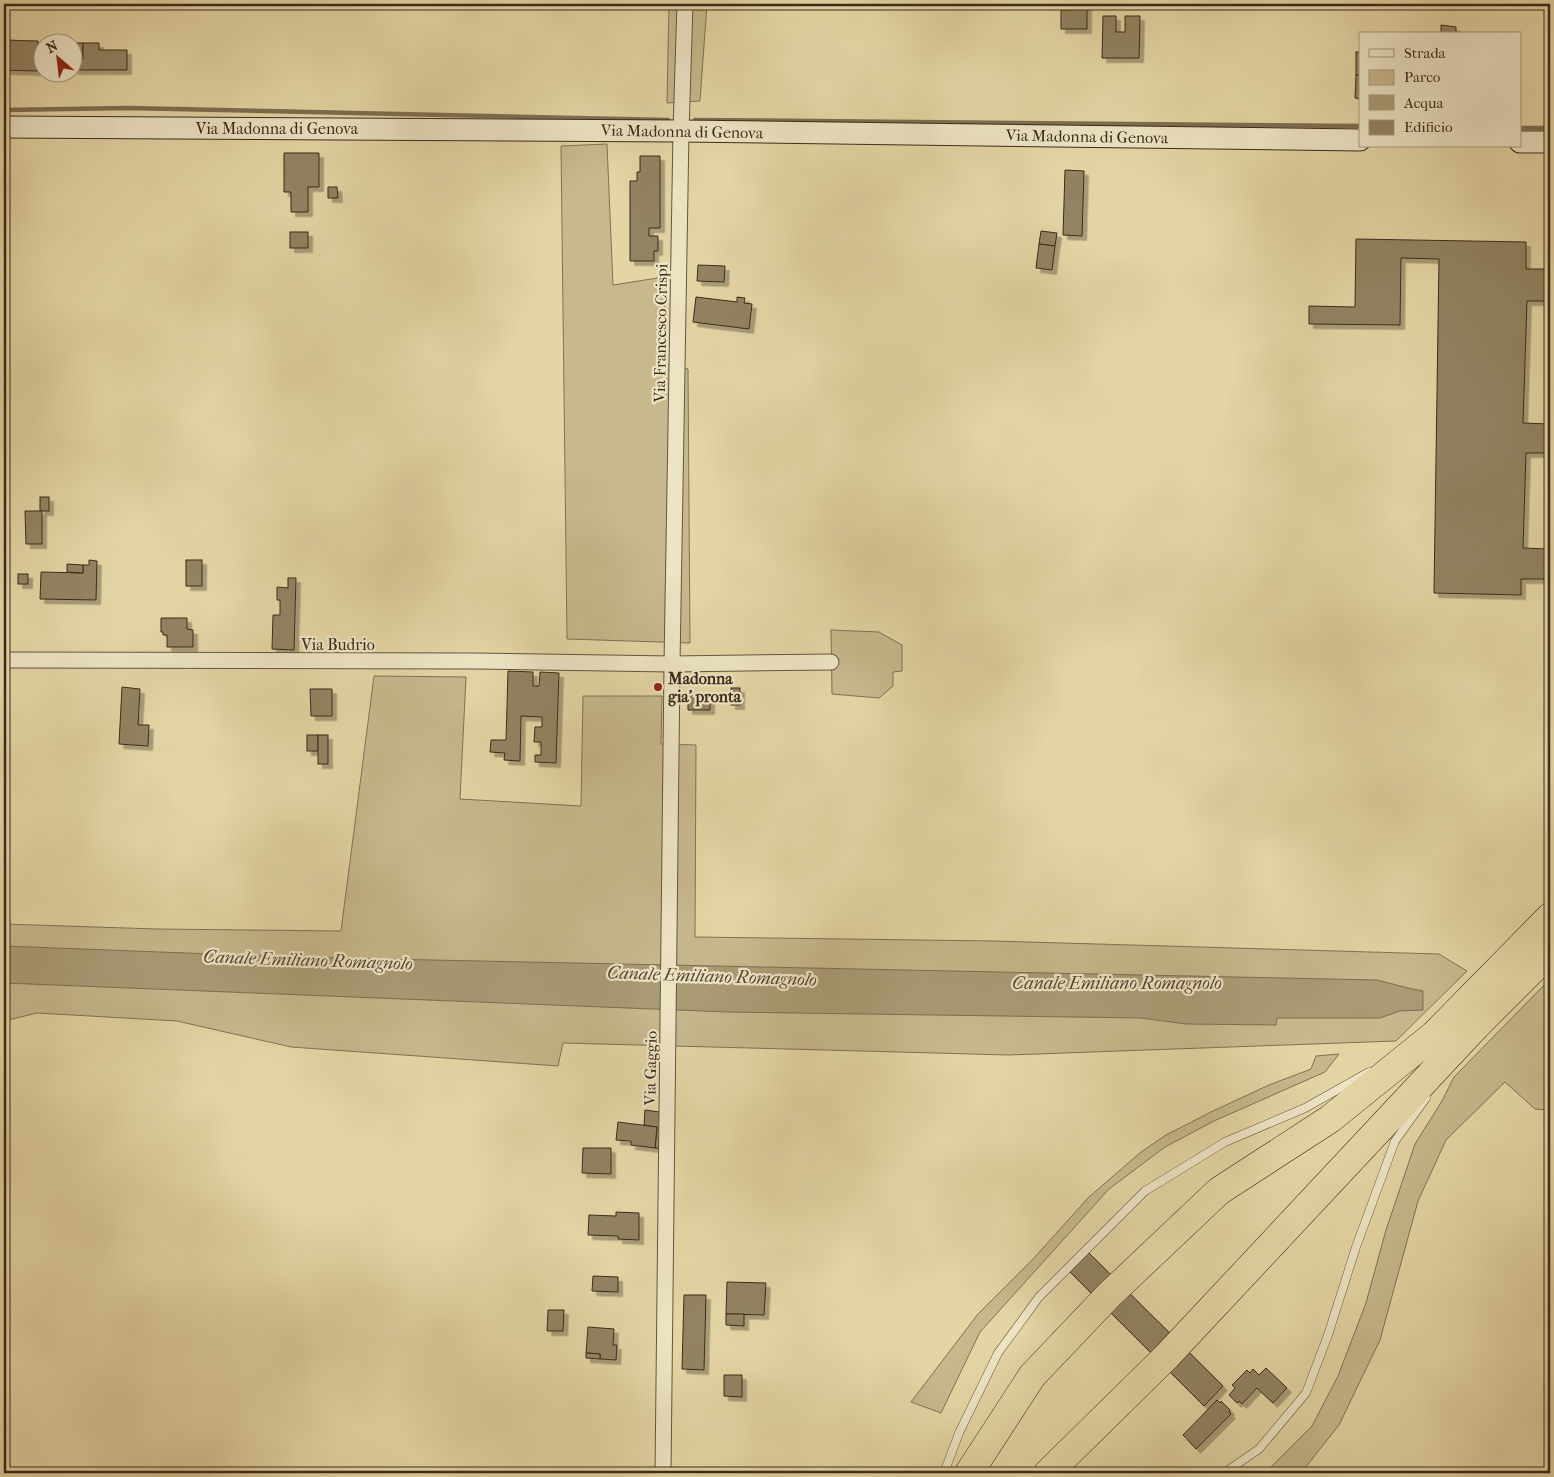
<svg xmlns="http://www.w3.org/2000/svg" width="1554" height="1477" viewBox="0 0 1554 1477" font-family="'IM FELL French Canon',serif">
	<defs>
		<filter id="shadow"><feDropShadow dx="4.5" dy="4.5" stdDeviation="0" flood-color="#0004"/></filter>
	</defs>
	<rect width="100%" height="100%" fill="#e4d5a4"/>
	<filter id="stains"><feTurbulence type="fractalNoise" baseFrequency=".004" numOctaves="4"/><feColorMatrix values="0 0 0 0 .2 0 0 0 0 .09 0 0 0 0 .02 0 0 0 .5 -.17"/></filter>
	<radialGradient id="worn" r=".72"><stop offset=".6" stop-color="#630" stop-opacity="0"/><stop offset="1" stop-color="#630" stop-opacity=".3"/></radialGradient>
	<g fill="#c7b88d" stroke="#807254">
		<polygon points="669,4 707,4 700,101 667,103"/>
		<polygon points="607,144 613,285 664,277 666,364 688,369 690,643 567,639 561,146"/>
		<polygon points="831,630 879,632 902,645 902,671 893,672 893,686 879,698 832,694"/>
		<polygon points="374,676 466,677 460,799 581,806 583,696 662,696 661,744 696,745 695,937 994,941 1439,954 1467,971 1396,1041 1009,1055 563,1043 558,1066 291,1047 177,1021 37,1013 4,1021 4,924 157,929 341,931"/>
		<polygon points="1550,979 1550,990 1548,991 1547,1009 1550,1010 1550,1110 1535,1109 1505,1082 1446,1140 1418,1201 1380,1340 1339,1425 1301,1473 1265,1473 1312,1426 1338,1376 1366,1303 1386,1230 1415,1144 1442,1101 1454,1077"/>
		<polygon points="1339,1054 1325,1072 1214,1121 1165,1147 1109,1189 980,1332 941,1413 911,1402 978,1314 1033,1259 1089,1197 1141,1152 1166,1135 1213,1111 1269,1085 1311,1069 1316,1056"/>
	</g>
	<polygon fill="#aa9b75" stroke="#7d6e51" points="4,946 290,957 1377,980 1412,989 1423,991 1423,1010 1400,1011 1380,1018 1277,1018 1276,1025 1186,1024 1141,1018 727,1012 4,983"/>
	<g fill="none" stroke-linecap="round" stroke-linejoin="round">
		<g stroke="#7d6e51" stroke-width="4.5">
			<polyline points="4,110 127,108 668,120"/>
			<polyline points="695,120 1360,126"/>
			<polyline points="1520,128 1550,128"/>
		</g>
	</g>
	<g fill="#928362" stroke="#3a2b1b" filter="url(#shadow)">
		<polygon points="1061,4 1087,4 1087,9 1061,10"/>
		<polygon points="1087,9 1087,29 1061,29 1061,10"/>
		<polygon points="1103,16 1116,16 1116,32 1125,32 1125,16 1140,16 1139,58 1102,58"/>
		<polygon points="1441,25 1456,27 1456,34 1441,34"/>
		<polygon points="4,40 38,41 37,71 4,70"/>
		<rect x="72" y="43" width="11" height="16"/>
		<polygon points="83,43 99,43 99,50 127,50 127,70 74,70 74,59 83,59"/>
		<rect x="1356" y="52" width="4" height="23"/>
		<polygon points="1356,75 1360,75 1360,99 1355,98"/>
		<polygon points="284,153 319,153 319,187 308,187 308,212 291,212 291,192 284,192"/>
		<polygon points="640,156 660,156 660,228 649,228 649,236 658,236 658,251 654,251 654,261 630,261 630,181 637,181 637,172 640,172"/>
		<polygon points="1065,170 1084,171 1082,236 1063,235"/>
		<polygon points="328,187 337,187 338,198 328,198"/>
		<polygon points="1041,231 1057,233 1055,246 1039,244"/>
		<rect x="290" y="232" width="18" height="16"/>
		<polygon points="1356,239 1526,242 1526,269 1550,269 1550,301 1527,301 1523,423 1550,424 1550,453 1526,453 1523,548 1550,549 1550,579 1521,579 1521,595 1434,593 1439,259 1401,258 1400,325 1309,324 1309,306 1355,307"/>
		<polygon points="1039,244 1055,246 1052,270 1036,268"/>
		<polygon points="698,265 725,266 724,282 697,281"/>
		<polygon points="696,297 737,302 737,297 745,298 744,303 752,304 749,329 693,322"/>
		<rect x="40" y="497" width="9" height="14"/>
		<polygon points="25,511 42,511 42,544 26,544"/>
		<polygon points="89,560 97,561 96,600 40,599 41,572 83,573 83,565 89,565"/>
		<rect x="186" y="560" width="16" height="26"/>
		<polygon points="67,564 83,565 83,573 67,572"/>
		<rect x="18" y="574" width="10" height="10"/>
		<polygon points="288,578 296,578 294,650 272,649 273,615 280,615 280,600 277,600 277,587 288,588"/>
		<polygon points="161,618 187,618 187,629 193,630 193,647 167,647 167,635 163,635 163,632 161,632"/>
		<polygon points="508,671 533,672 533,686 539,686 540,672 559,673 556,763 535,762 535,755 541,755 541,742 534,742 535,727 542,727 542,717 521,716 520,761 504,760 505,753 490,752 491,740 506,740"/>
		<polygon points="122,687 140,689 138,725 149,725 148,746 119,744"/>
		<rect x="731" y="688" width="9" height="17"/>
		<polygon points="310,689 332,689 332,716 311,716"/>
		<polygon points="688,693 710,694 710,710 688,710"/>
		<rect x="307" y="735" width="11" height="16"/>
		<rect x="318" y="735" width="10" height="29"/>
		<polygon points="645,1110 667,1113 662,1149 655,1148 657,1127 644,1125"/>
		<polygon points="618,1122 657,1127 655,1148 631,1145 631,1141 616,1140"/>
		<polygon points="583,1148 611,1148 611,1174 582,1173"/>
		<polygon points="616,1212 639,1213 639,1240 618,1239 618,1236 588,1235 589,1215 616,1216"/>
		<polygon points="1089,1253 1223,1386 1204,1406 1070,1272"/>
		<polygon points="593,1276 618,1277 618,1292 592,1291"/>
		<polygon points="727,1282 766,1283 764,1315 726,1314"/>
		<polygon points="684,1295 706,1295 704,1370 682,1369"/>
		<polygon points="548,1310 564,1310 563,1331 547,1331"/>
		<polygon points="726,1314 744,1314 744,1326 726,1325"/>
		<polygon points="588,1327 614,1329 613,1345 617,1345 616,1360 600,1359 600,1354 586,1353"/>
		<polygon points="586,1353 600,1354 600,1359 586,1358"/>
		<polygon points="1266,1368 1287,1388 1273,1403 1257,1388 1242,1404 1239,1401 1237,1403 1229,1395 1235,1388 1232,1385 1247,1370 1250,1373 1253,1369 1259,1375"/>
		<polygon points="724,1375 742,1375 742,1397 724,1396"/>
		<polygon points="1217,1400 1220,1403 1221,1401 1230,1410 1229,1412 1231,1414 1196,1449 1183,1435"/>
	</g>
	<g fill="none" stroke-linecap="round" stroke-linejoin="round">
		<defs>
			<g id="lane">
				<polyline points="944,1473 959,1433 998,1353 1039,1297 1145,1191 1225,1142 1305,1108 1369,1072"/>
				<polyline points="1224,1473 1259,1449 1306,1393 1328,1335 1356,1247 1395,1141 1426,1098"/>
			</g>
			<g id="street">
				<polyline points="4,660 474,661 672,664 831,662"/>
				<polyline points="663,1473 672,664 681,131 685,4"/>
			</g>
			<g id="secondary">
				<polyline points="4,127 681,131 1360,140"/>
				<polyline points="1520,142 1550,142"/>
			</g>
			<g id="highway">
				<polyline points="969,1473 1032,1376 1109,1295 1219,1191 1330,1119 1434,1035 1550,917"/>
				<polyline points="1048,1473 1167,1356 1476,1026 1550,952"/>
			</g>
		</defs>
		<use href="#lane" stroke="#64563d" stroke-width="9"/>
		<use href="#street" stroke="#64563d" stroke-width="17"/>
		<use href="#secondary" stroke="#3a2b1b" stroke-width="23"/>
		<use href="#highway" stroke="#3a2b1b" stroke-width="29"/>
		<use href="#lane" stroke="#ede4c4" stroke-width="8"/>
		<use href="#street" stroke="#ede4c4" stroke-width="15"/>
		<use href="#secondary" stroke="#ede4c4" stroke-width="21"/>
		<use href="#highway" stroke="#e4d5a4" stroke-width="28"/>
	</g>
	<circle fill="#8f2418" stroke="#ede4c4" stroke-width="2" cx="658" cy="687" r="5"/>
	<g text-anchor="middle" stroke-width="4.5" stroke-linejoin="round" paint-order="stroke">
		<g font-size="16" fill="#3a2b1b" stroke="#ede4c4">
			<text x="277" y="134">Via Madonna di Genova</text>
			<text transform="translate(682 131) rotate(1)" y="6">Via Madonna di Genova</text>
			<text transform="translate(1087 136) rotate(1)" y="6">Via Madonna di Genova</text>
			<text transform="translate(660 333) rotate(-89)" y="6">Via Francesco Crispi</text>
			<text x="338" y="650">Via Budrio</text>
			<text transform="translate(650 1068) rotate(-89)" y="6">Via Gaggio</text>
		</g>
		<g font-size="16" font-weight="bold" fill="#3a2b1b" stroke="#ede4c4" text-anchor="start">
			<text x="668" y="684">Madonna<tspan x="668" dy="18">gia' pronta</tspan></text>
		</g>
		<g font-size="18" font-style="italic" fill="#564732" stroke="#ede4c4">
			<text transform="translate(308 960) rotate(2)" y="6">Canale Emiliano Romagnolo</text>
			<text transform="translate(712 976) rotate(2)" y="6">Canale Emiliano Romagnolo</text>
			<text x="1117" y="989">Canale Emiliano Romagnolo</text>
		</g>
	</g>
	<rect width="1554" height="1477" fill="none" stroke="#e4d5a4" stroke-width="20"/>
	<rect x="5" y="5" width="1544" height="1467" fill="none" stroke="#3a2b1b" stroke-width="2.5"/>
	<rect x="10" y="10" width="1534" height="1457" fill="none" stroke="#3a2b1b"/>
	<rect x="1359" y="32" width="162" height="115" fill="#ede4c4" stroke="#a59a80"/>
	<rect x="1369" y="49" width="25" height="8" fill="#ede4c4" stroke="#a59a80"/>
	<text x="1404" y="58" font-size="15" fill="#3a2b1b">Strada</text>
	<rect x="1369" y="70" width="25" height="15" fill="#c7b88d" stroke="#a59a80"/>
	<text x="1404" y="82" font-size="15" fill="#3a2b1b">Parco</text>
	<rect x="1369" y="95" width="25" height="15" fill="#aa9b75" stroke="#a59a80"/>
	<text x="1404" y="108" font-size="15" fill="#3a2b1b">Acqua</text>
	<rect x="1369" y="120" width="25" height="15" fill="#928362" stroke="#a59a80"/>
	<text x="1404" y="132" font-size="15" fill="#3a2b1b">Edificio</text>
	<g transform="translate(58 58) rotate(332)"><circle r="24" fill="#ede4c4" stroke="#a59a80"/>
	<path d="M0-4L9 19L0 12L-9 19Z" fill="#8f2418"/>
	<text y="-8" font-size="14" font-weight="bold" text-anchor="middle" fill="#3a2b1b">N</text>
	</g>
	<rect width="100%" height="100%" filter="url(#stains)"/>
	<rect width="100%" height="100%" fill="url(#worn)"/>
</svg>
